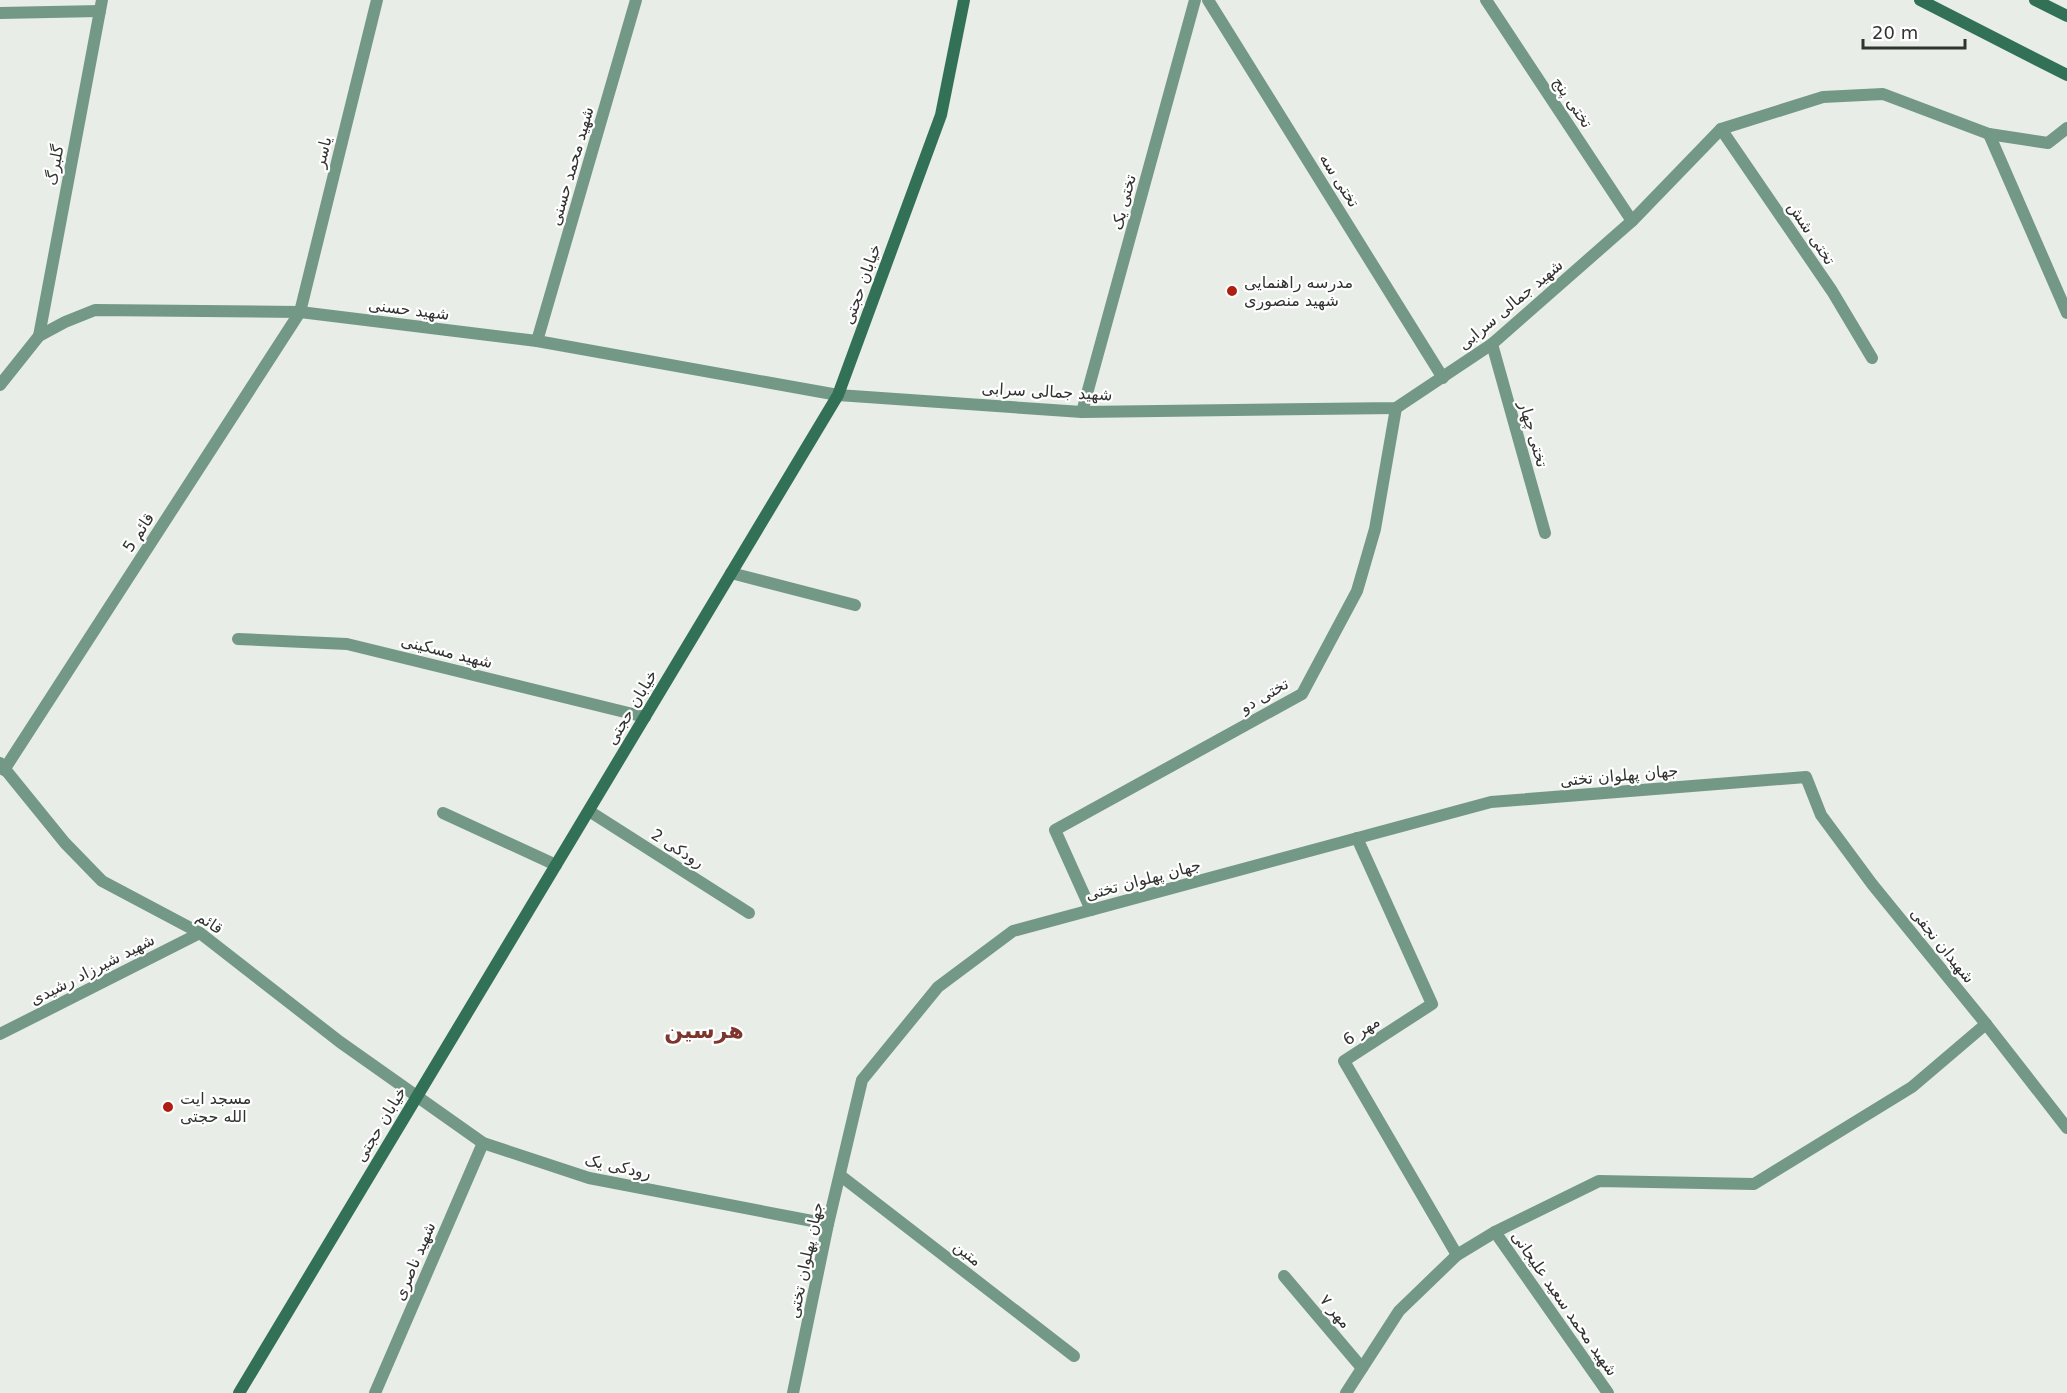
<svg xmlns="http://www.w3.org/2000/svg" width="2067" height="1393" viewBox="0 0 2067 1393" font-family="'DejaVu Sans','Noto Naskh Arabic',sans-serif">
	<rect width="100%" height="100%" fill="#e9ede8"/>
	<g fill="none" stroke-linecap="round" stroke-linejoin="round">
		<g stroke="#739986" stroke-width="12">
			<polyline points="1208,0 1443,378"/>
			<polyline points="1486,0 1632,221"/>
			<polyline points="0,13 100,11"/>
			<polyline points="1721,129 1832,291 1872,358"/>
			<polyline points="1989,134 2067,313"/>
			<polyline points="39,336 102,0"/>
			<polyline points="537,341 636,0"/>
			<polyline points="1492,344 1545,533"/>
			<polyline points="0,385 39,336 65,322 95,310 300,312 537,341 838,395 1082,412 1396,408 1492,344 1632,221 1721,129 1823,97 1883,94 1989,134 2048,143 2067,128"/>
			<polyline points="1082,412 1195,0"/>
			<polyline points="731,573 855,605"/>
			<polyline points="238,639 347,644 645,717"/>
			<polyline points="0,763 65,843 102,881 200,933 340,1042 483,1143 589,1178 828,1224"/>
			<polyline points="4,770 300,312 377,0"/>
			<polyline points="589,811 749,913"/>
			<polyline points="443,813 556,865"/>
			<polyline points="1357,838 1432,1004 1344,1061 1457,1255"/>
			<polyline points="1091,910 1055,830 1302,694 1357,591 1375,529 1396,408"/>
			<polyline points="0,1034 200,933"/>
			<polyline points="841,1176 1074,1356"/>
			<polyline points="1495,1232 1608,1393"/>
			<polyline points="1284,1276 1362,1368"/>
			<polyline points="375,1393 483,1143"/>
			<polyline points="793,1393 828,1224 862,1080 938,987 1013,931 1491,802 1806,777 1821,815 1872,884 1986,1024 2067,1128"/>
			<polyline points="1346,1393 1399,1311 1457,1255 1495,1232 1599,1181 1754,1184 1912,1087 1986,1024"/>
		</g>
		<g stroke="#337156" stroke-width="12">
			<polyline points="1920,0 2067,75"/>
			<polyline points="2035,0 2067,16"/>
			<polyline points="239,1393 838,395 941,115 964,0"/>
		</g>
	</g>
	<g fill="#ae1e13" stroke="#fff" stroke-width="2">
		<circle cx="1232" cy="291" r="6"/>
		<circle cx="168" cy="1107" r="6"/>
	</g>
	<g text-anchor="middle" stroke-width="4.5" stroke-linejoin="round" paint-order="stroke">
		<g font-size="16" fill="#313331" stroke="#fff">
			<text transform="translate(1573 102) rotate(56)" y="6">تختی پنج</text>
			<text transform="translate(322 152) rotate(-76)" y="6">یاسر</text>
			<text transform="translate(54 165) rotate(-79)" y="6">گلبرگ</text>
			<text transform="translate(571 166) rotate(-74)" y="6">شهید محمد حسنی</text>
			<text transform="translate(1340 180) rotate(58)" y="6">تختی سه</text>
			<text transform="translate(1123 202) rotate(-75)" y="6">تختی یک</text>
			<text transform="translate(1812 233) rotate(56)" y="6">تختی شش</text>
			<text transform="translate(861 284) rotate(-70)" y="6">خیابان حجتی</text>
			<text transform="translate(1510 304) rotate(-40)" y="6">شهید جمالی سرابی</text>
			<text transform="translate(409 309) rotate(7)" y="6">شهید حسنی</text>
			<text transform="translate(1047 391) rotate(3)" y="6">شهید جمالی سرابی</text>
			<text transform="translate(1534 434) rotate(74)" y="6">تختی چهار</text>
			<text transform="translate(138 532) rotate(-57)" y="6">قائم 5</text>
			<text transform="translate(447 651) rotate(14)" y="6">شهید مسکینی</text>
			<text transform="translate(1264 695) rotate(-30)" y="6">تختی دو</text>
			<text transform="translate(631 707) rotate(-59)" y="6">خیابان حجتی</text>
			<text transform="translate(1619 775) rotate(-5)" y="6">جهان پهلوان تختی</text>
			<text transform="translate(678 848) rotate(32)" y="6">رودکی 2</text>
			<text transform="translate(1143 879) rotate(-15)" y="6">جهان پهلوان تختی</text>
			<text transform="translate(210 922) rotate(33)" y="6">قائم</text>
			<text transform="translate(1943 945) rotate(51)" y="6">شهیدان نجفی</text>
			<text transform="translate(92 969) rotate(-27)" y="6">شهید شیرزاد رشیدی</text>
			<text transform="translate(1361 1030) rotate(-33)" y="6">مهر 6</text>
			<text transform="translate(380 1124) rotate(-59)" y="6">خیابان حجتی</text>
			<text transform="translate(618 1166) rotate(12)" y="6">رودکی یک</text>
			<text transform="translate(968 1253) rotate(38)" y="6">متین</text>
			<text transform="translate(805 1260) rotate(-78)" y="6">جهان پهلوان تختی</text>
			<text transform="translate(414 1261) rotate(-67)" y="6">شهید ناصری</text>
			<text transform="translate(1565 1303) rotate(55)" y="6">شهید محمد سعید علیجانی</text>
			<text transform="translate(1336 1311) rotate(50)" y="6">مهر ۷</text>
		</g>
		<g font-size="16" fill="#313331" stroke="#fff" text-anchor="start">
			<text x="1244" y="288">مدرسه راهنمایی<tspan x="1244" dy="18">شهید منصوری</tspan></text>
			<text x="180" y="1104">مسجد ایت<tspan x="180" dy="18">الله حجتی</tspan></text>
		</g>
		<g font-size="22" font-weight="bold" fill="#7d362d" stroke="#fff">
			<text x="704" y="1038">هرسین</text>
		</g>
	</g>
	<path d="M1863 39v9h102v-9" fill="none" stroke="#313331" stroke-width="3"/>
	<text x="1872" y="39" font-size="18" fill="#313331" stroke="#ffffff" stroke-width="4.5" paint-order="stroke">20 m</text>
</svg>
